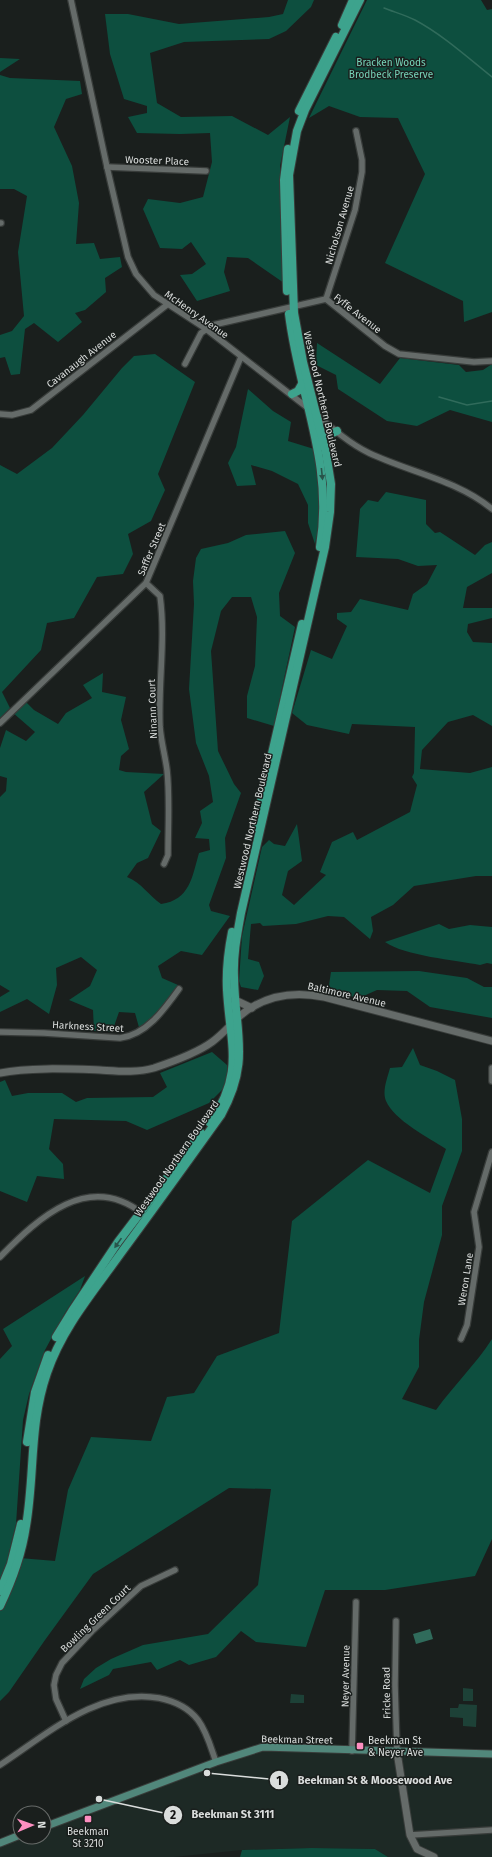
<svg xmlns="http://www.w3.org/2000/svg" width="492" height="1857" viewBox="0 0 492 1857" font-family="'Fira Sans',sans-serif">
	<rect width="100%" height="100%" fill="#1a1f1d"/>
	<polygon fill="#1d2925" points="255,1749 492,1754 492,1857 388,1857 375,1849 312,1848 242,1850 174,1857 0,1857 0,1843 20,1837 44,1837 44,1827"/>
	<g fill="#1d4137">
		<polygon points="463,1688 473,1689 473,1701 463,1701"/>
		<polygon points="291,1694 304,1695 304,1703 290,1703"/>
		<polygon points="459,1704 477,1705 476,1727 463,1726 463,1718 450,1717 450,1708 458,1708"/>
	</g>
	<g fill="#0d4f3f">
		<polygon points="288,0 314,0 311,7 286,31 269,39 184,42 150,53 157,103 181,117 232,116 268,135 290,117 280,166 284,283 248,258 227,257 224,272 230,291 197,301 180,275 192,274 206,264 191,242 182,249 160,248 143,209 148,199 180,203 203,197 212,162 210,133 180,134 137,133 128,117 147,113 147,106 124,99 110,54 105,14 128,14 179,24 269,17 283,14"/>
		<polygon points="367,0 481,0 487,10 492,9 492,312 464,322 463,301 385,263 425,174 398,118 360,117 329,106 309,118"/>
		<polygon points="0,58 20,59 0,72"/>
		<polygon points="0,75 10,78 80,81 82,94 66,99 54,127 72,166 79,203 76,244 94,243 100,259 120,257 122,267 105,278 106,292 85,310 75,313 82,322 58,342 34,323 25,329 20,374 11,375 5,357 0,358 0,335 12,331 24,316 18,252 27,196 14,189 0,189"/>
		<polygon points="317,343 380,384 400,358 459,365 466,372 483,370 492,364 492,422 450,410 417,426 387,421 338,389 336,375 316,365"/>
		<polygon points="155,354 195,382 158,474 165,490 151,521 128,534 133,554 123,574 97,577 74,618 47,623 41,650 2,692 10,708 0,718 0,465 17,474 52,448 83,415 122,368 134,356"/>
		<polygon points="248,389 273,411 291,422 288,441 314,449 321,488 319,526 315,544 308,523 308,505 298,484 272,471 251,465 256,485 237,486 228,463 236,447"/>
		<polygon points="386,492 426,500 426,524 435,533 440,532 475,555 485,545 492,542 492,573 467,587 463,608 492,608 492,618 468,624 467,632 473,642 492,643 492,726 473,715 448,722 422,750 420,769 470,773 492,767 492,876 476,876 414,886 393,905 371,917 373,931 370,939 344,917 328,916 296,924 263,926 260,923 251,924 248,959 259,962 264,976 258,990 241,987 239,981 242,936 262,847 269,840 274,844 285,846 297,824 302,861 288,871 282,895 294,905 326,875 320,872 332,842 353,832 357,840 410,812 417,785 412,777 414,773 415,727 352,724 349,734 307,725 292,713 311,650 332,659 347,626 337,619 337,613 351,612 360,599 408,610 413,594 427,584 437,565 418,566 398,559 356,557 360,509 368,500 378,502"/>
		<path d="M 285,531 L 295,553 L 279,593 L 280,616 L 295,627 L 274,726 L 247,718 L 247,696 L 255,666 L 257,617 L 251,597 L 232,597 L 221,611 L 211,651 L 218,751 L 234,784 L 241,793 L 225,838 L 226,858 L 209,905 L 211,911 L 230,916 L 202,955 L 181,951 L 158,966 L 162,978 L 178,985 L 179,989 L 140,1031 L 135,1013 L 119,1012 L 112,1032 L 94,1031 L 93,1010 L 69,1000 L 90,986 L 97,970 L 81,957 L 56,968 L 57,985 L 49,1014 L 27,999 L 0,1012 L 0,997 L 10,991 L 0,985 L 0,797 L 6,791 L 7,778 L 0,776 L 0,748 L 6,730 L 26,741 L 35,732 L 12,712 L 24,700 L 34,710 L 58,724 L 66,713 L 92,698 L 83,685 L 103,673 L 102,692 L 126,697 L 121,720 L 129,749 L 121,756 L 119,770 L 126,772 L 164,774 L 144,792 L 152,824 L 161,831 L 148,858 L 137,863 L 127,877 C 142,883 148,895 161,904 C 190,900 192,877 199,853 L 210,850 L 209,839 L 195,838 L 202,823 L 200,811 L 213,802 L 209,776 L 196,743 L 189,689 L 194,604 L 193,581 L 196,558 L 201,549 L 228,543 L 246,535 Z"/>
		<path d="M 439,924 L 449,929 L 470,925 L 492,927 L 492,964 L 487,963 L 480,965 C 455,960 405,956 385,942 Z"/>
		<polygon points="419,971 467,978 484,987 492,987 492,1018 430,1007 407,991 377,990 359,998 334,993 329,985 331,972"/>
		<path d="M 413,1048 L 420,1065 L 437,1071 L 455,1080 L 462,1119 L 462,1151 L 442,1206 L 442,1235 L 424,1302 L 419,1340 L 419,1367 L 402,1399 L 436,1410 C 454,1385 476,1364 492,1339 L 492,1539 L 475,1576 L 385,1590 L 325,1590 L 306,1647 L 256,1642 L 241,1631 L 216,1657 L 189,1665 L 180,1660 L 157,1670 L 151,1662 L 113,1669 L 109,1675 L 80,1689 L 84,1679 L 96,1668 L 111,1659 L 143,1645 L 208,1634 L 258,1585 L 271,1489 L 229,1488 L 93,1574 L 45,1640 L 9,1692 L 0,1701 L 0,1359 L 12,1346 L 3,1329 L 85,1276 L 80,1290 L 65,1313 L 45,1350 L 29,1394 L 23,1420 L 16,1524 L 8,1557 L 55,1561 L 68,1490 L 91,1437 L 151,1441 L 167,1397 L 194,1393 L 217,1356 L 279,1333 L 292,1221 L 368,1160 L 430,1193 L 446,1149 C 429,1138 394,1120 386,1101 C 382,1091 387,1079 390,1068 L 402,1067 Z"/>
		<polygon points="212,1052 227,1065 227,1085 209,1103 147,1130 126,1121 54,1119 49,1149 63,1164 64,1179 37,1176 27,1202 0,1191 0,1082 5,1080 12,1096 28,1093 62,1093 76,1102 87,1098 153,1097 167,1087 160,1073"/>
		<polygon points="312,1848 375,1849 388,1857 240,1857 242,1850"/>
	</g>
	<polygon fill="#306b5b" points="430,1629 433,1639 416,1644 413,1634"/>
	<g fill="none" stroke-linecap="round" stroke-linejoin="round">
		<g stroke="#306b5b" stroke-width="1.5">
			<path d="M 384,8 C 394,12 405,15 415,20 C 443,35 467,57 492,77"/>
			<polyline points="439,397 467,405 492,401"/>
		</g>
		<defs>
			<g id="minor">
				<polyline points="71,0 107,167 128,257 136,274 154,295 206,329 308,408"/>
				<polyline points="107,167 206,171"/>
				<polyline points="0,223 1,223"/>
				<polyline points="326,299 385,346 399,354 474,362 492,361"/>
				<polyline points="326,299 355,210 362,172 362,160 356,131"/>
				<polyline points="185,364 201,333 213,325 326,299"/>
				<polyline points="0,414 12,415 31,410 168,304"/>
				<path d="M 317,415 C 333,429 350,444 369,453 C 409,472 457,480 492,509"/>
				<path d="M 146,583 L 160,596 C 166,640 158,683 160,727 C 161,741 165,755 167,770 C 170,797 168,827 168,855 L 164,864"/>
				<polyline points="0,723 146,583 241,357"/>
				<path d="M 0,1032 L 44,1033 L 120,1038 C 146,1035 164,1010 179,989"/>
				<polyline points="492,1068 492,1081"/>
				<path d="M 0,1257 C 39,1217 89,1171 143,1214"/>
				<polyline points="461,1339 467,1325 479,1247 474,1212 492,1152"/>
				<polyline points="396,1621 395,1685 397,1752"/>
				<polyline points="66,1721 56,1699 54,1685 56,1675 62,1663 92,1631 141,1586 175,1570"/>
				<polyline points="352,1751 356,1602"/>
				<path d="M 0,1765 C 46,1735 99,1687 159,1698 C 174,1701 188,1707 198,1720 C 207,1732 211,1748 216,1762"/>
				<polyline points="410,1835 492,1830"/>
			</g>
			<g id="tertiary">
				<polyline points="235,1000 252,1008"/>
				<path d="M 0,1073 C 27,1067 72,1069 100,1070 C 118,1071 137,1073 154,1068 C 172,1062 197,1053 212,1042 C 223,1034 231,1024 241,1015 C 265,995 294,991 324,997 L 492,1041"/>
				<polyline points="397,1752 410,1835 417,1849 434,1857"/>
			</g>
			<g id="secondary">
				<polyline points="44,1827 216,1762 263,1747 492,1754"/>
				<polyline points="0,1843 20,1835"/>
			</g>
			<g id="primary">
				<polyline points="342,25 353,0"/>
				<polyline points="299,111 336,37"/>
				<polyline points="287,291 284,180 288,149"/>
				<path d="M 289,314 C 299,396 334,462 320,547"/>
				<polyline points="292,394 298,391 302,384"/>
				<polyline points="323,438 337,431"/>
				<polyline points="255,827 302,624"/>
				<path d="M 210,1123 C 245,1073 230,1045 227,990 C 226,971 228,952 232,932"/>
				<polyline points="56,1337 72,1311 118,1242 201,1133"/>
				<polyline points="27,1442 35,1392 48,1355"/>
				<polyline points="0,1591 11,1564 21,1524"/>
				<path d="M 0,1606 C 12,1581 22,1553 26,1526 C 35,1473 29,1425 47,1373 C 62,1328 94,1291 121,1253 C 155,1207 188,1161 221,1115 C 251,1061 235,1034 234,977 C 233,955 237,935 241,913 L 325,547 L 330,512 L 331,484 L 326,453 L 303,362 L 294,313 L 289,175 L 297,131 L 305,110 L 360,0"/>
			</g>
		</defs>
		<use href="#minor" stroke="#383c3a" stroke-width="8"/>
		<use href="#tertiary" stroke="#383c3a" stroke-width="9"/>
		<use href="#secondary" stroke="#383c3a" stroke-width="9"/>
		<use href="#primary" stroke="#383c3a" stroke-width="10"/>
		<use href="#minor" stroke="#656b69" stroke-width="5.5"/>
		<use href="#tertiary" stroke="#656b69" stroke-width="7"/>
		<use href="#secondary" stroke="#51877b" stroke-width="7"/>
		<use href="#primary" stroke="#3da38d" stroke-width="8"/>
	</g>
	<defs><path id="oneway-solid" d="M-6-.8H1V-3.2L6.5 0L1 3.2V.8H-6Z"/></defs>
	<g fill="#28544a">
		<use href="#oneway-solid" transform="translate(322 474) rotate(84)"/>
		<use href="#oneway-solid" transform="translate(118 1243) rotate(125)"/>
	</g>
	<g fill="#fd8ec0" stroke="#1a1f1d" stroke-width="1.5">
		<rect x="356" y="1742" width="8" height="8" rx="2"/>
		<rect x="84" y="1815" width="8" height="8" rx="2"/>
	</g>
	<g text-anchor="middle" stroke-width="3" stroke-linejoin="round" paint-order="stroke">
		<g font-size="10" fill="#76d3b8" stroke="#1a1f1d">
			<text x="391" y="66">Bracken Woods<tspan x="391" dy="12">Brodbeck Preserve</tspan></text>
		</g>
		<g font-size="10" fill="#dadddc" stroke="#1a1f1d">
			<text transform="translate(157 160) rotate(2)" y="4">Wooster Place</text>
			<text transform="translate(339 225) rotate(-74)" y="4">Nicholson Avenue</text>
			<text transform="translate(358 313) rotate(38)" y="4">Fyffe Avenue</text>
			<text transform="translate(197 314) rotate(35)" y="4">McHenry Avenue</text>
			<text transform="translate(81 359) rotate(-38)" y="4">Cavanaugh Avenue</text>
			<text transform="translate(323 399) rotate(77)" y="4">Westwood Northern Boulevard</text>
			<text transform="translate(151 549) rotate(-67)" y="4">Saffer Street</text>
			<text transform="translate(152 709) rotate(-92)" y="4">Ninann Court</text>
			<text transform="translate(252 821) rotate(-77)" y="4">Westwood Northern Boulevard</text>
			<text transform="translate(347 994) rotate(13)" y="4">Baltimore Avenue</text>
			<text transform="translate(88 1026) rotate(3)" y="4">Harkness Street</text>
			<text transform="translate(176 1158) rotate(-55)" y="4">Westwood Northern Boulevard</text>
			<text transform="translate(465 1279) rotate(-81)" y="4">Weron Lane</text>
			<text transform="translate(95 1618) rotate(-44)" y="4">Bowling Green Court</text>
			<text transform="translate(345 1676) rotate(-89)" y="4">Neyer Avenue</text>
			<text transform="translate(386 1693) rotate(-91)" y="4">Fricke Road</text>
			<text transform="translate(297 1739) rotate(1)" y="4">Beekman Street</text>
		</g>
		<g font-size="10" fill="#dadddc" stroke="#1a1f1d" text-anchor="start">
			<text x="368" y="1744">Beekman St<tspan x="368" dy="12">&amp; Neyer Ave</tspan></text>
			<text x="88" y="1835" text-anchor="middle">Beekman<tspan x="88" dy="12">St 3210</tspan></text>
		</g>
	</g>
	<path fill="none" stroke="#dadddc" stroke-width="1.5" d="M207 1773L279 1780M99 1799L173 1815"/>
	<g fill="#dadddc" stroke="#1a1f1d" stroke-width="1.5">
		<circle cx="207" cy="1773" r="4"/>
		<circle cx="99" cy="1799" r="4"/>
		<circle cx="279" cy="1780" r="10"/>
		<circle cx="173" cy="1815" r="10"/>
	</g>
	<g font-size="12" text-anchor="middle" font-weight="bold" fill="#111">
		<text x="279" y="1785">1</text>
		<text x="173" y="1819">2</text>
	</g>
	<g font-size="11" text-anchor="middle" font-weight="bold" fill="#dadddc" stroke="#1a1f1d" stroke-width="3" stroke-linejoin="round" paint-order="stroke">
		<text x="375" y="1784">Beekman St &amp; Moosewood Ave</text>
		<text x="233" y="1818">Beekman St 3111</text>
	</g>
	<g transform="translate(32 1825) rotate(88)"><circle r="19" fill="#1a1f1d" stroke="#676b69"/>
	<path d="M0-3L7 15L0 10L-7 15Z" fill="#fd8ec0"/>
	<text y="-6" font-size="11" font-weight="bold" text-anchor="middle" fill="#dadddc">N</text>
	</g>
</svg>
